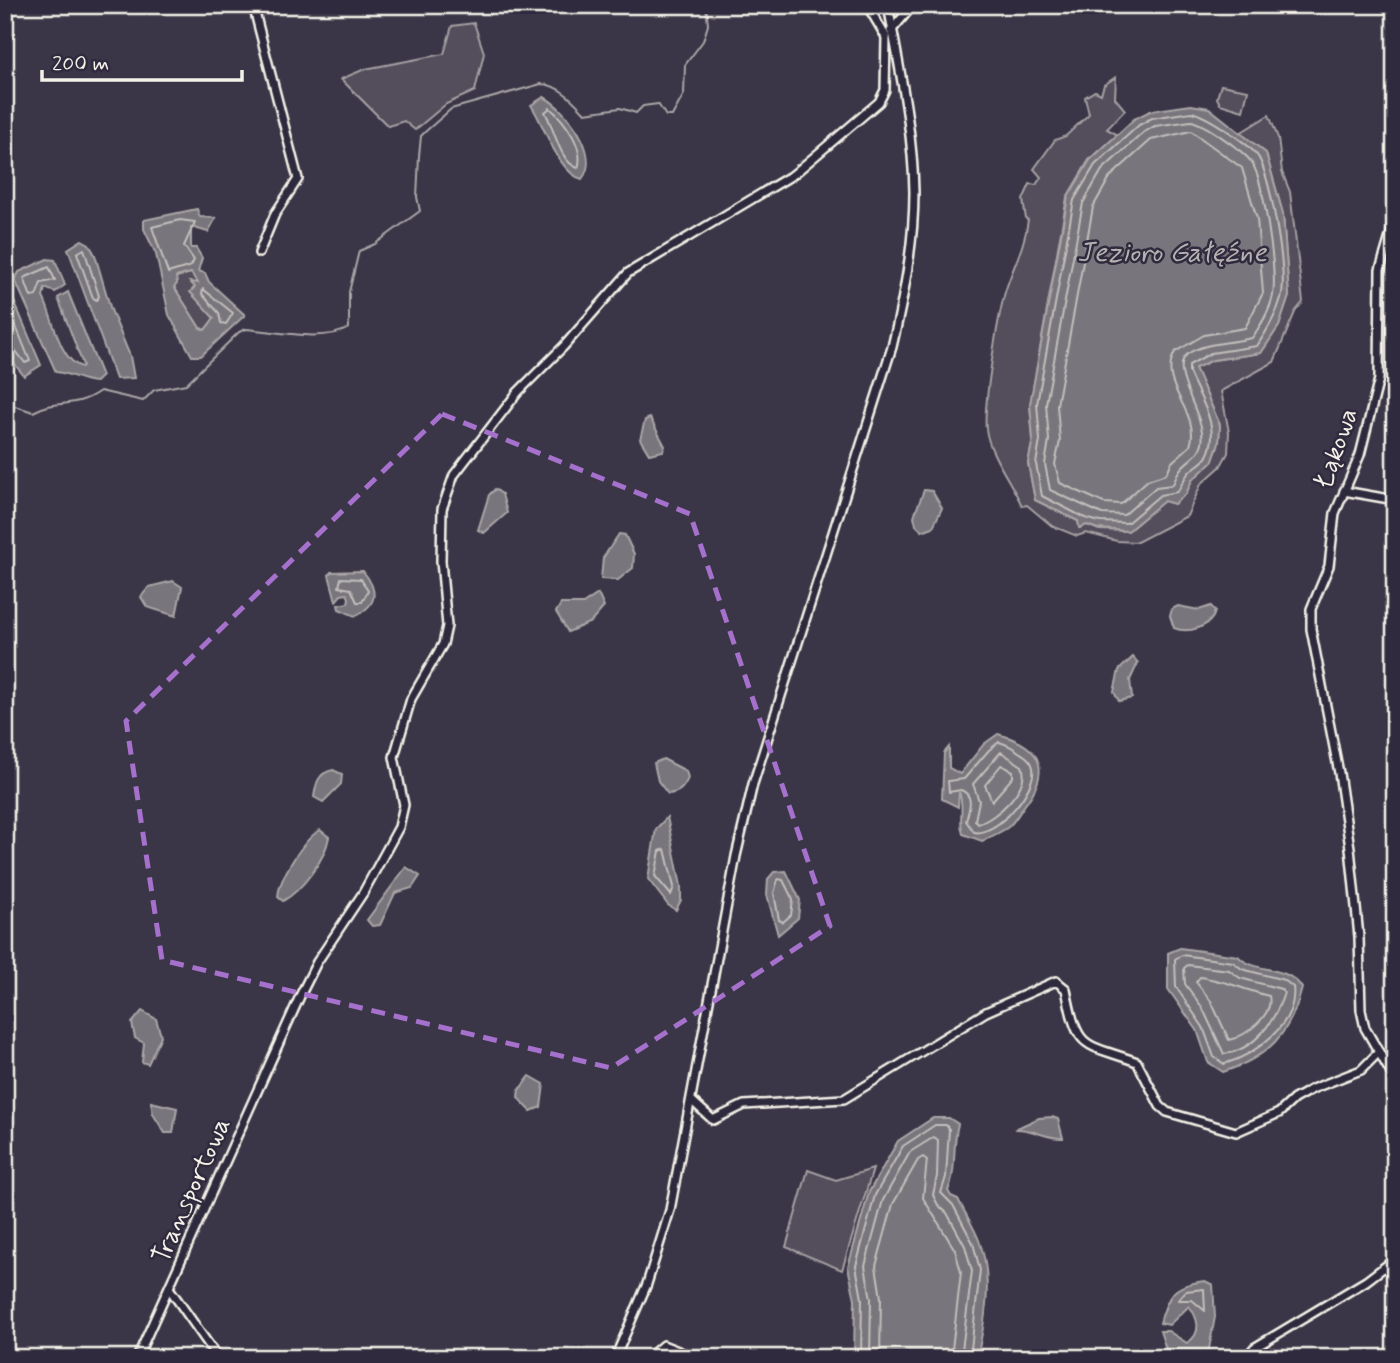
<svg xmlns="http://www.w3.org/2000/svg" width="1400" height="1363" viewBox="0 0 1400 1363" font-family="Mynerve,sans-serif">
	<rect width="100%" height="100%" fill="#3b3647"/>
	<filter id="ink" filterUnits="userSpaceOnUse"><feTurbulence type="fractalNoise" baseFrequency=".0143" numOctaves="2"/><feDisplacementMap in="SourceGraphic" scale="14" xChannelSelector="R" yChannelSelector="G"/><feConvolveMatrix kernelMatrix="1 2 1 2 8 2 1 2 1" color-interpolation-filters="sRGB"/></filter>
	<g filter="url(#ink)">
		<g fill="#534e5c" stroke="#a4a0a2" stroke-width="2">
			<polygon points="474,23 484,53 475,91 446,104 415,130 404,121 388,126 341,79 365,69 444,54 452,26"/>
			<path d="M 1116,77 L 1115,98 L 1125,110 L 1107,129 L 1118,135 L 1089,160 L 1067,197 L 1030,405 L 1033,439 L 1028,463 L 1035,500 L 1078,521 L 1080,528 L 1087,525 L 1099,530 L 1128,531 L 1164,501 L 1174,504 L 1186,494 L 1192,480 L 1213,461 L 1219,443 L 1220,425 L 1195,368 L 1213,360 L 1261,353 L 1279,326 L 1289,296 L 1283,214 L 1266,153 L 1240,133 L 1269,115 L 1278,138 L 1282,172 L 1290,192 L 1303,302 L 1295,312 L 1274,362 L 1221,391 L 1229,432 L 1228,453 L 1220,467 L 1201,484 L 1187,516 L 1137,542 L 1117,541 L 1086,533 L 1077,536 L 1052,526 L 1027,505 L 1022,506 C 1012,483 989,454 986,429 C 983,406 999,308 1007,286 C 1015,263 1025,245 1028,220 L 1026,219 L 1023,200 L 1030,184 L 1036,185 L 1041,177 L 1034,169 L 1055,140 L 1066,136 L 1089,114 L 1085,97 L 1095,91 L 1101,94 L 1104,85 Z"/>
			<polygon points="1221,85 1248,90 1243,111 1220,104 1217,98"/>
			<polygon points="191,273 198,283 191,292 214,318 205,330 200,328 174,287 175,277"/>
			<polygon points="873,1169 842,1270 786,1247 808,1170 836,1180"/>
		</g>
		<g fill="#78747b" stroke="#aaa6a7" stroke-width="2" fill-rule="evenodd">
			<path d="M 544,97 C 566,109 602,154 582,179 C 558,173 545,126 531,105 Z"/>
			<polygon points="1191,105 1209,108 1266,153 1283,214 1289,296 1279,326 1261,353 1213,360 1195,368 1220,425 1219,442 1212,462 1192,480 1186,494 1174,504 1164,501 1128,531 1098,529 1087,525 1079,528 1078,521 1035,500 1028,463 1033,439 1030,404 1068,197 1090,160 1134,119 1150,111"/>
			<path d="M 197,209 L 200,217 L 216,218 L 208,232 L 191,227 L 191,248 L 196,248 L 202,258 L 198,271 L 205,273 L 209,282 L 245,315 L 201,356 L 192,356 L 169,315 L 156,254 L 144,229 L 144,220 ZM 191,273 L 198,283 L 190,282 L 195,287 L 190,292 L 214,318 L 205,330 L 200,328 L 174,287 L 177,284 L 176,277 Z"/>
			<polygon points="82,240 89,244 95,255 111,310 130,356 134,378 116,379 68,249"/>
			<path d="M 47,259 L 55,260 L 65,285 L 55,292 L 45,288 L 43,297 C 53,316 59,361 82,367 L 83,365 L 58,298 L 68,292 L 102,376 L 96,382 C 81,381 70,373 56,372 L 15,280 L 19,272 Z"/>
			<polygon points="7,292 12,296 41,365 24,376 10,358 5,342"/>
			<polygon points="650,418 665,446 663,451 649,454 640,439 645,420"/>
			<polygon points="495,489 502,494 507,513 484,533 478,530 489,495"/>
			<polygon points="924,490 932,491 942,508 933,527 922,531 916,525 914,516"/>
			<polygon points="619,534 625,535 634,554 633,568 618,580 601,579 603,558"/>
			<path d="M 363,571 C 378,590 379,604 355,616 L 339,609 L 338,605 L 348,603 L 349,598 L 347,594 L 341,595 L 336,601 L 329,575 L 331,572 Z"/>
			<polygon points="173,581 182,587 176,616 147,607 141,597 149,587"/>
			<polygon points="598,594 604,607 591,622 568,632 556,612 561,604 583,604"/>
			<path d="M 1178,606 L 1199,610 L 1211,606 L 1215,611 C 1212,627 1188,634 1174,628 L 1170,616 L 1172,609 Z"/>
			<polygon points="1133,657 1138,663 1130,680 1132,698 1119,701 1114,692 1119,670"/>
			<path d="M 998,734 C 1042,746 1052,770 1024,806 C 1019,813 1014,823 1007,828 C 999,833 990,837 982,841 L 963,834 C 958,819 965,807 959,792 L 958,807 L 942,799 L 944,753 L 949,747 L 949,768 L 960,774 L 984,744 Z"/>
			<path d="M 663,759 L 686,771 L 688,778 C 684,788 679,793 668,794 L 658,781 L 654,763 Z"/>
			<path d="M 333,770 L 342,774 L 341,784 L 323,802 L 314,797 C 316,783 318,773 333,770 Z"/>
			<polygon points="667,817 681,886 681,900 676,910 668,905 648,879 656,829"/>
			<path d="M 320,830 L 329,837 C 325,860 302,890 283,901 L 278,897 C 279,878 304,839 320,830 Z"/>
			<polygon points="406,867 420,876 412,888 395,893 380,925 372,926 367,920"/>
			<polygon points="786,871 800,900 798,918 778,935 767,895 768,879 774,872"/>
			<path d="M 1180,948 L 1238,956 C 1255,974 1287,964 1302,988 C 1290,1035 1268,1057 1223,1072 L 1208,1062 L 1197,1030 L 1168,989 L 1168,953 Z"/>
			<polygon points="142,1011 156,1019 161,1036 148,1064 142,1062 144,1043 135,1038 132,1023"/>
			<polygon points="530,1076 544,1084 541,1107 531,1111 518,1098 519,1090"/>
			<polygon points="151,1102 177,1108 173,1133 165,1133 153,1114"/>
			<path d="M 1052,1117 L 1058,1119 L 1063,1138 C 1046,1139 1032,1128 1015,1129 L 1039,1118 Z"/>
			<path d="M 933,1118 L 949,1118 L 958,1124 C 952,1146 957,1170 948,1191 L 951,1196 L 958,1199 C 965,1214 975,1228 980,1243 C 993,1279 985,1322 977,1358 L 854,1358 L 855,1299 L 848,1267 L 869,1192 L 898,1141 Z"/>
			<path d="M 1205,1281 L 1213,1285 L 1215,1317 L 1208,1354 L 1203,1358 L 1169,1358 L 1160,1331 L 1168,1331 L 1187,1343 C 1203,1333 1198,1318 1189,1306 L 1169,1325 L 1160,1323 C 1169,1292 1174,1285 1205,1281 Z"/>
		</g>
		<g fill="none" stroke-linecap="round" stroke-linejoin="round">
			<g stroke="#c2bfbc" stroke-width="2">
				<path d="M 550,108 C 565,121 585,148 578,168 C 559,162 555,129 545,112 Z"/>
				<path d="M 1191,112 C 1206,115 1254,146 1260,160 C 1271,184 1288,274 1281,298 C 1276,316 1267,331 1257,346 L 1211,353 L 1189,365 L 1189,372 C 1199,397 1222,428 1207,456 C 1203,464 1192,467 1187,475 C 1173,495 1187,490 1160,495 L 1127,523 L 1100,522 L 1085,518 L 1042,496 L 1036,464 L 1040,440 L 1037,404 L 1074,200 L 1095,165 L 1139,125 L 1152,118 Z"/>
				<path d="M 1191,121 C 1204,123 1245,152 1252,163 C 1264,182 1277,273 1273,295 C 1270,311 1261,325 1252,338 C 1231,343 1208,342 1189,353 C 1165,368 1208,417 1202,443 C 1199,457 1186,460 1179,471 C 1175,477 1176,481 1172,485 L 1156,487 L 1124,515 L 1102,514 L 1050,490 L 1045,464 L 1049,440 L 1046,404 L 1083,203 L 1102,170 L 1144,132 L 1155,126 Z"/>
				<path d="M 1191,131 L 1242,168 L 1257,219 L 1263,293 L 1245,328 L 1204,335 L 1175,352 C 1156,385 1202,412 1190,446 L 1172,462 L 1166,474 L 1148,480 L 1121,504 L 1104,503 L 1060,483 L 1055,464 L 1060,441 L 1057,405 L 1093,207 L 1110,177 L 1151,140 Z"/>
				<polygon points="180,220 195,222 184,246 194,260 191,266 168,273 152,227"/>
				<polygon points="84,249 99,296 97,300 93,298 77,253"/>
				<polygon points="49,267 55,280 41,283 36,296 31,297 24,278"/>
				<polygon points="203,289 233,313 226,324 221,323 219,313 202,294"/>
				<polyline points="5,299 30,361 25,363 13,347 5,345"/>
				<polygon points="341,578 361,579 368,591 362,602 357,602 351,589 339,587"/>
				<path d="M 999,742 C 1007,744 1012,747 1019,752 C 1025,756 1032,760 1033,768 C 1037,790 996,837 974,832 L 966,821 C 969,809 975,796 961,790 L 949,792 L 948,781 L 964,779 L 989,750 Z"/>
				<path d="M 1001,752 L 1022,766 C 1031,787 996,819 978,824 L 975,820 L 979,801 L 973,784 Z"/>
				<polygon points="1001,765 1013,771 1013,777 992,801 985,785"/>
				<polygon points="665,849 674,887 671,895 655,876 660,851"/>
				<polygon points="778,879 783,880 793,900 791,915 783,922 779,920 774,893"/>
				<path d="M 1182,955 L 1233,962 L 1242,969 L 1284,980 L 1293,987 C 1298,1024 1255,1055 1224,1064 L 1214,1057 L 1203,1027 L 1176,987 L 1175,959 Z"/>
				<path d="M 1188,965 L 1229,970 L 1240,978 L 1281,989 L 1284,993 C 1275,1021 1255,1050 1224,1054 L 1202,1007 L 1185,984 L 1184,968 Z"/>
				<path d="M 1200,977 C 1224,980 1245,990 1269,996 C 1274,1015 1246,1036 1229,1040 L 1211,1001 L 1196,982 Z"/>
				<polygon points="1204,1289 1205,1311 1192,1300 1178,1300 1186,1291"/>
				<polyline points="861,1358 862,1299 856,1266 875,1195 903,1146 935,1125 946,1125 949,1129 946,1177 941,1193 953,1205 973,1243 980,1270 970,1358"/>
				<polyline points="870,1358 871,1299 865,1266 883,1200 910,1152 934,1137 938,1140 937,1176 933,1195 938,1205 947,1213 965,1246 972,1271 961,1358"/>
				<polyline points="880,1358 881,1298 876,1266 893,1204 918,1160 923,1157 927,1160 923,1198 955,1250 961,1272 951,1358"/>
			</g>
			<path stroke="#aaa6a7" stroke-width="2" d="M 15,406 L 33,412 C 59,398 73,410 100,391 L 143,401 L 154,390 L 186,384 L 239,332 L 246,329 C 275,331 324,343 349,328 L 349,292 L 359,251 L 375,244 L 420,211 L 417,197 L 419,156 L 421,136 L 426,131 L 451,109 L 541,84 C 558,84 574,101 585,113 L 620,108 L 636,113 L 643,106 L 658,104 L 666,116 L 672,116 L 684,94 L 685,65 L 703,41 L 708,25 L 706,5"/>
			<defs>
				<g id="minor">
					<polyline points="253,5 298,179 275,214 259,253"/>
					<polyline points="867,5 886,37"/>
					<polyline points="891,31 913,5"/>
					<polyline points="1395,220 1380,270 1379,379 1360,455 1335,513 1329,566 1311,609 1311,629 1339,773 1350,848 1359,937 1361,1010 1365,1028 1395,1080"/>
					<polyline points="1344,491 1395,500"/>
					<path d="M 691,1100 L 713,1120 L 744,1105 L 844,1099 L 986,1012 L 1056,981 L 1066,989 C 1078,1052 1082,1042 1137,1062 L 1160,1106 L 1167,1112 L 1236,1132 L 1279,1113 L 1294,1099 L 1312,1089 L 1361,1070 L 1379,1052"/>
					<polyline points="169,1288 218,1358"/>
					<polyline points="137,1358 301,994 317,962 363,893 399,827 404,805 394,757 411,699 443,644 447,626 441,561 442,509 454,475 518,392 564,346 628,273 794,174 879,102 885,90 886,37"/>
					<path d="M 615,1358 L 647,1284 L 670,1210 L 736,856 L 753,784 L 892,347 C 904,296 914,244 914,192 C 913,129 899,67 888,5"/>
					<polyline points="648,1358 663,1345 696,1358"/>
					<polyline points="1246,1358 1254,1348 1366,1281 1395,1259"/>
				</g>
			</defs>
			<use href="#minor" stroke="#f4f1e8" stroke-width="12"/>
			<use href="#minor" stroke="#2f2a3d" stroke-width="7"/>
		</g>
	</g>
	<path fill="none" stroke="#a571cd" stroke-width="5" stroke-dasharray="14 9" stroke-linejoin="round" d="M 442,414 L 690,514 L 830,926 L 611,1068 L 162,960 L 126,721 Z"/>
	<g text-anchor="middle" stroke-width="5" stroke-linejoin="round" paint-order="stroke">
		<g font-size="26" fill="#f4f1e8" stroke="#2f2a3d">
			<text transform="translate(1335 448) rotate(-71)" y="9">Łąkowa</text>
			<text transform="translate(190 1190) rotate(-66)" y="9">Transportowa</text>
		</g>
		<g font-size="28" font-style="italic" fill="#b6b2b2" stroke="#2f2a3d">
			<text x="1172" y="261">Jezioro Gałęźne</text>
		</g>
	</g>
	<rect width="1400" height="1363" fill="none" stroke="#2f2a3d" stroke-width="28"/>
	<rect x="14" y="14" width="1372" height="1335" fill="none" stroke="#f4f1e8" stroke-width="2.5" filter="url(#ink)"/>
	<path d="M42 70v10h200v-10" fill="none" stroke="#f4f1e8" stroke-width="3.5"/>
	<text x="52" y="70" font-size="21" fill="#f4f1e8" stroke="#2f2a3d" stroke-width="5" paint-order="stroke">200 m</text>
</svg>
